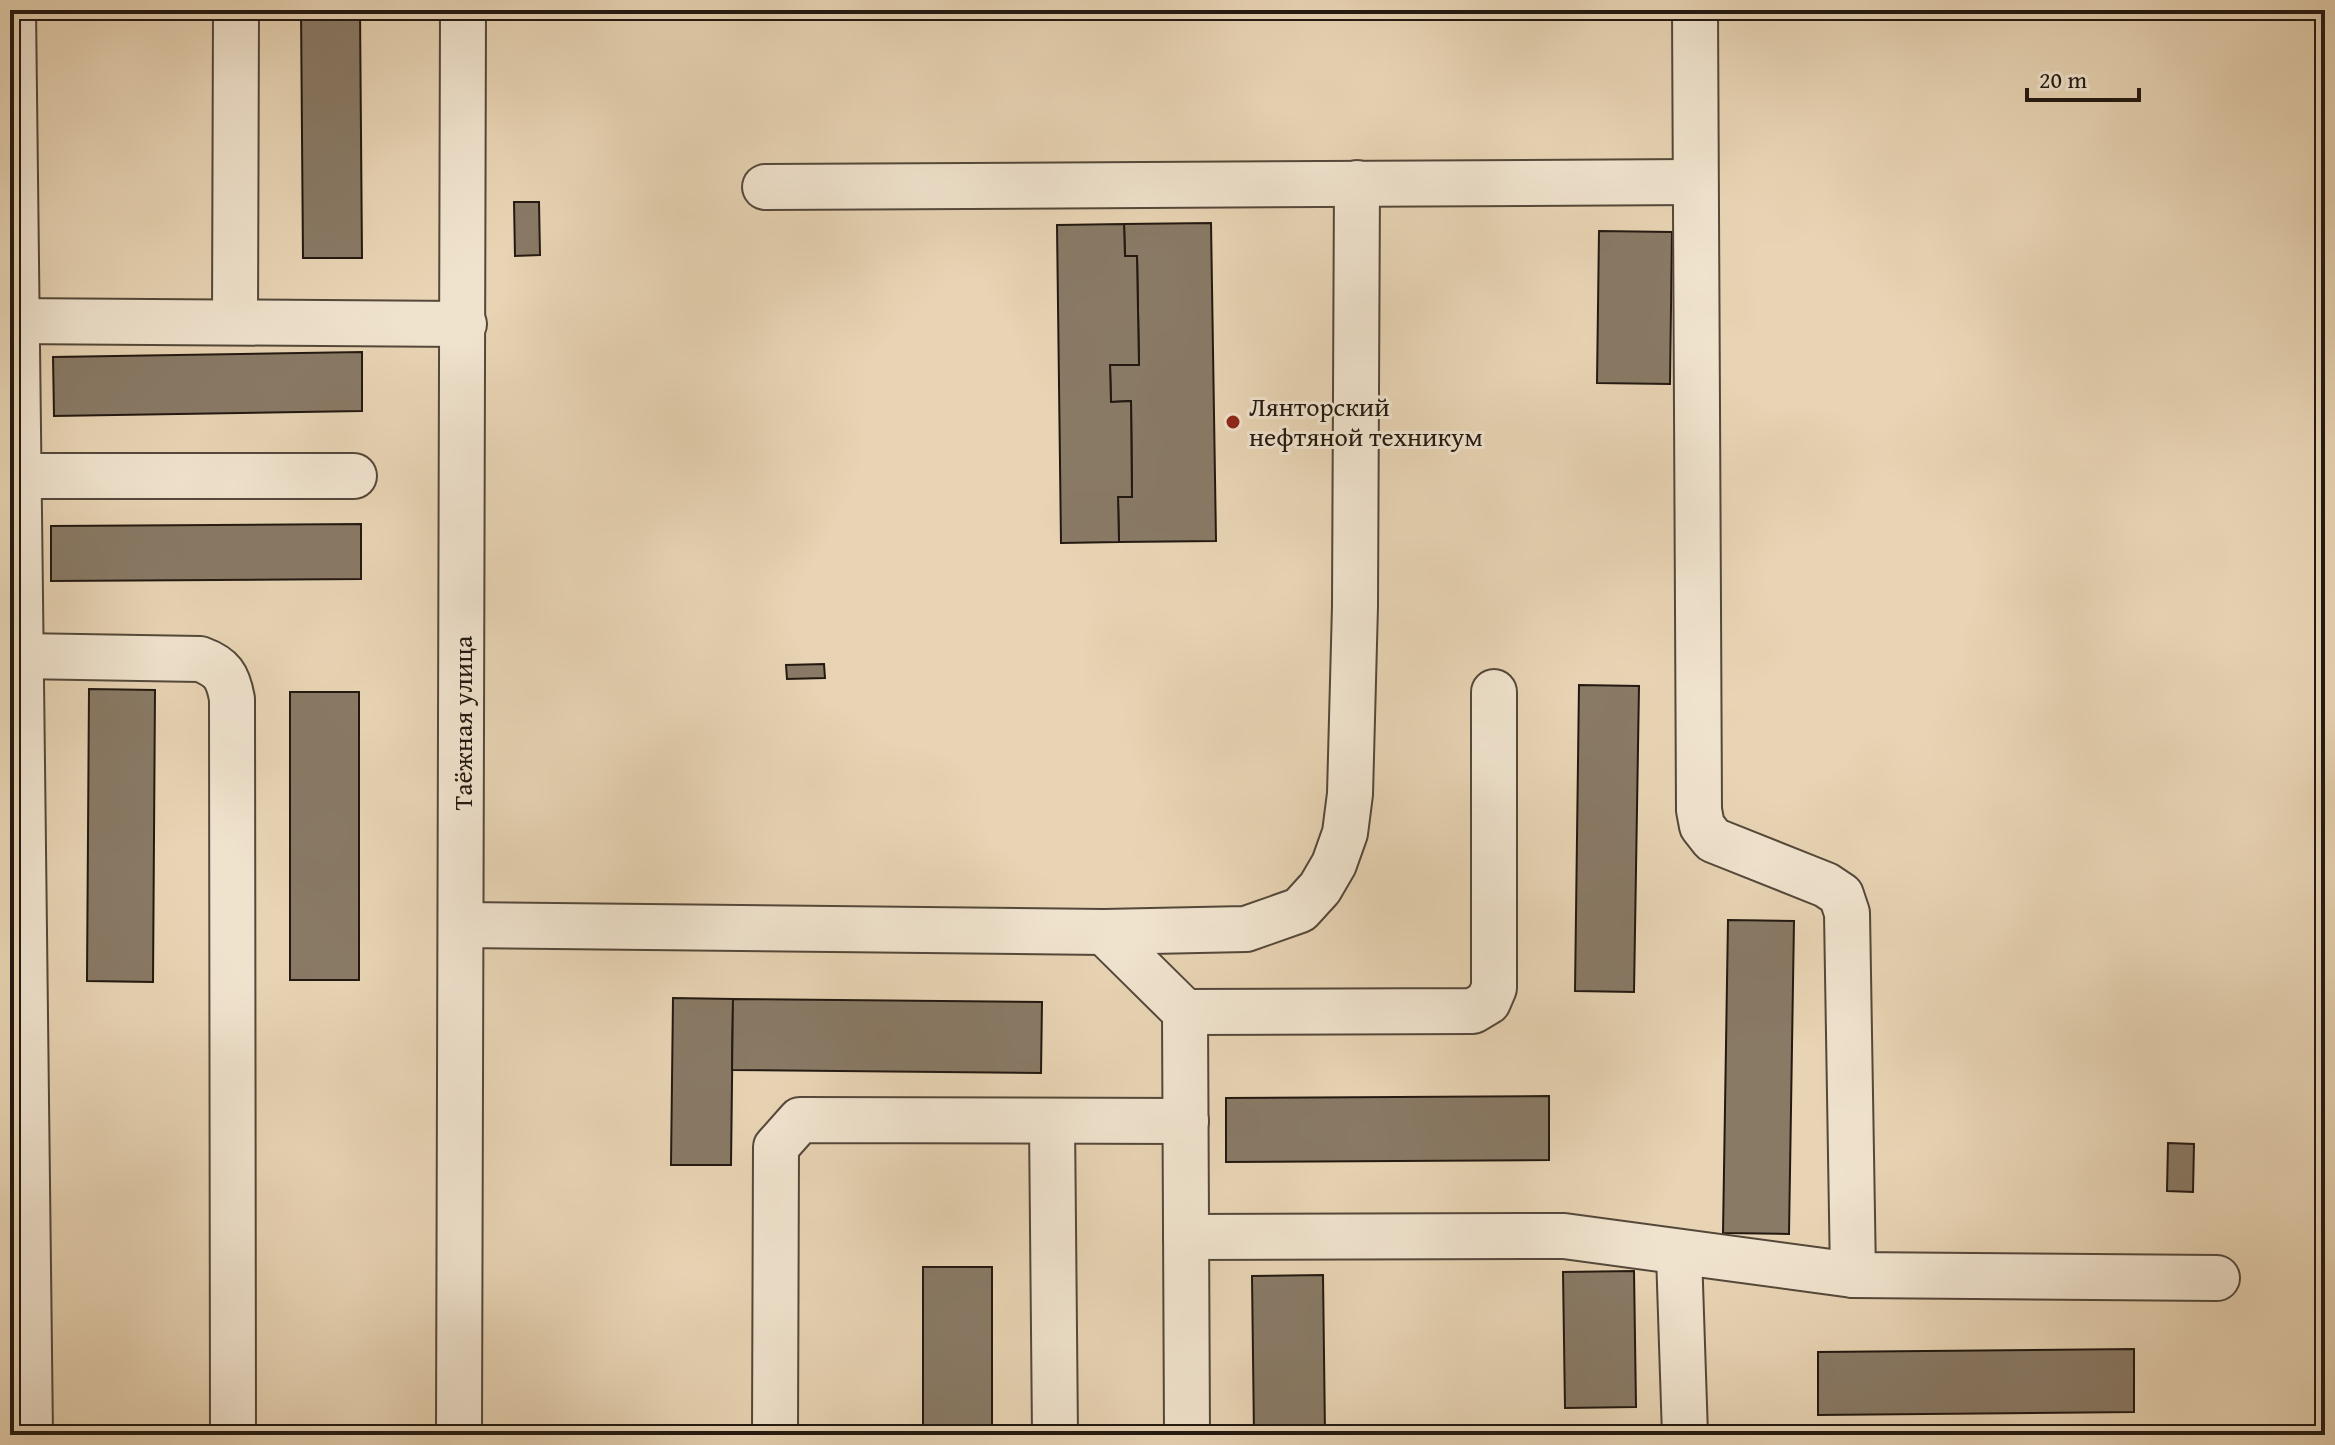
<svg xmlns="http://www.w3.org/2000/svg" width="2335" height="1445" viewBox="0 0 2335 1445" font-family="'Gentium Book Plus',serif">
	<rect width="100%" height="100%" fill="#e8d4b4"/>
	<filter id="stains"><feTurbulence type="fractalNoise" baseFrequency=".0025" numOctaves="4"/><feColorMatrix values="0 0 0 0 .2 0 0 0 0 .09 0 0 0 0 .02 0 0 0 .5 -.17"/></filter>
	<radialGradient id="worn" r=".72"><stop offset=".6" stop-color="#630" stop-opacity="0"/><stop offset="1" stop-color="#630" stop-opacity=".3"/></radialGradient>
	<g fill="#897a66" stroke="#231911" stroke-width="2">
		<polygon points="301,10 360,10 362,258 303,258"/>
		<polygon points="514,202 539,202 540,255 515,256"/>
		<polygon points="1211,223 1216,541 1119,542 1118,497 1132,497 1131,401 1111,402 1110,365 1139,365 1137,256 1125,256 1124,224"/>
		<polygon points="1124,224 1125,256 1137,256 1139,365 1110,365 1111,402 1131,401 1132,497 1118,497 1119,542 1061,543 1057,225"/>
		<polygon points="1599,231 1672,232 1670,384 1597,383"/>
		<polygon points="362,352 362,411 54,416 53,357"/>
		<polygon points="361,524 361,579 51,581 51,526"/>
		<polygon points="824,664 825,678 787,679 786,665"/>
		<polygon points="1579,685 1639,686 1634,992 1575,991"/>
		<polygon points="89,689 155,690 153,982 87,981"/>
		<rect x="290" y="692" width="69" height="288"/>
		<polygon points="1728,920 1794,921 1789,1234 1723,1233"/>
		<polygon points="673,998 733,999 731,1165 671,1165"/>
		<polygon points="733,999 1042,1002 1041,1073 732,1070"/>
		<polygon points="1549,1096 1549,1160 1226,1162 1226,1098"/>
		<polygon points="2168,1143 2194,1144 2193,1192 2167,1191"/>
		<rect x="923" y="1267" width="69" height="168"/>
		<polygon points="1634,1271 1636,1407 1565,1408 1563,1272"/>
		<polygon points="1323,1275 1325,1435 1254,1435 1252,1276"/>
		<polygon points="2134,1349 2134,1412 1818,1415 1818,1352"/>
	</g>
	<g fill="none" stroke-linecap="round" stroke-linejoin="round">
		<defs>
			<g id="minor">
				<polyline points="13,10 30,1435"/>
				<polyline points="1695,10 1699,810 1702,826 1713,840 1826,885 1841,895 1847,913 1853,1275"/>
				<polyline points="765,187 1694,182"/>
				<polyline points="10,321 464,324"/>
				<polyline points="235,321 236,10"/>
				<polyline points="18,476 354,476"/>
				<path d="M 20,656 L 200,659 C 222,667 228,676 232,699 L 233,1435"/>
				<polyline points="462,925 1104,932 1246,929 1300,910 1320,888 1334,864 1345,833 1350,794 1355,606 1357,183"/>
				<polyline points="1104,932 1185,1012 1187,1435"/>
				<polyline points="1185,1012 1473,1011 1488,1002 1494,988 1494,692"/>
				<polyline points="1052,1121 1055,1435"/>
				<polyline points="1186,1237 1564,1236 1853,1275 2217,1278"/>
				<polyline points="1679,1254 1685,1435"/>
				<polyline points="459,1435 463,10"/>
				<polyline points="775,1435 776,1147 800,1120 1186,1121"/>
			</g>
		</defs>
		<use href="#minor" stroke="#54483a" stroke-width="48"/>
		<use href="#minor" stroke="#f0e3ce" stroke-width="44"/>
	</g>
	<circle fill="#8f2418" stroke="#f0e3ce" stroke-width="3" cx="1233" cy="422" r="8"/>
	<g text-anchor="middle" stroke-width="6" stroke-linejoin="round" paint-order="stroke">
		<g font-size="26" fill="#231911" stroke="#f0e3ce" text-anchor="start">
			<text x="1249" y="416">Лянторский<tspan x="1249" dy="30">нефтяной техникум</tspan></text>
		</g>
		<g font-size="26" fill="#231911" stroke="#f0e3ce">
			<text transform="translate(463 723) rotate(-90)" y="9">Таёжная улица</text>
		</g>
	</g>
	<rect width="2335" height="1445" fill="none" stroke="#e8d4b4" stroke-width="40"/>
	<rect x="12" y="12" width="2311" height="1421" fill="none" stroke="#231911" stroke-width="4"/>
	<rect x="20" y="20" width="2295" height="1405" fill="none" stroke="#231911" stroke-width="2"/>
	<path d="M2027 88v12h112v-12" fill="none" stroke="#231911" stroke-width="4"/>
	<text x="2039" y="88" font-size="24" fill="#231911" stroke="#f0e3ce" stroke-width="6" paint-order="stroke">20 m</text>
	<rect width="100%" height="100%" filter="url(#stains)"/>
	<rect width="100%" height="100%" fill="url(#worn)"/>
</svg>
